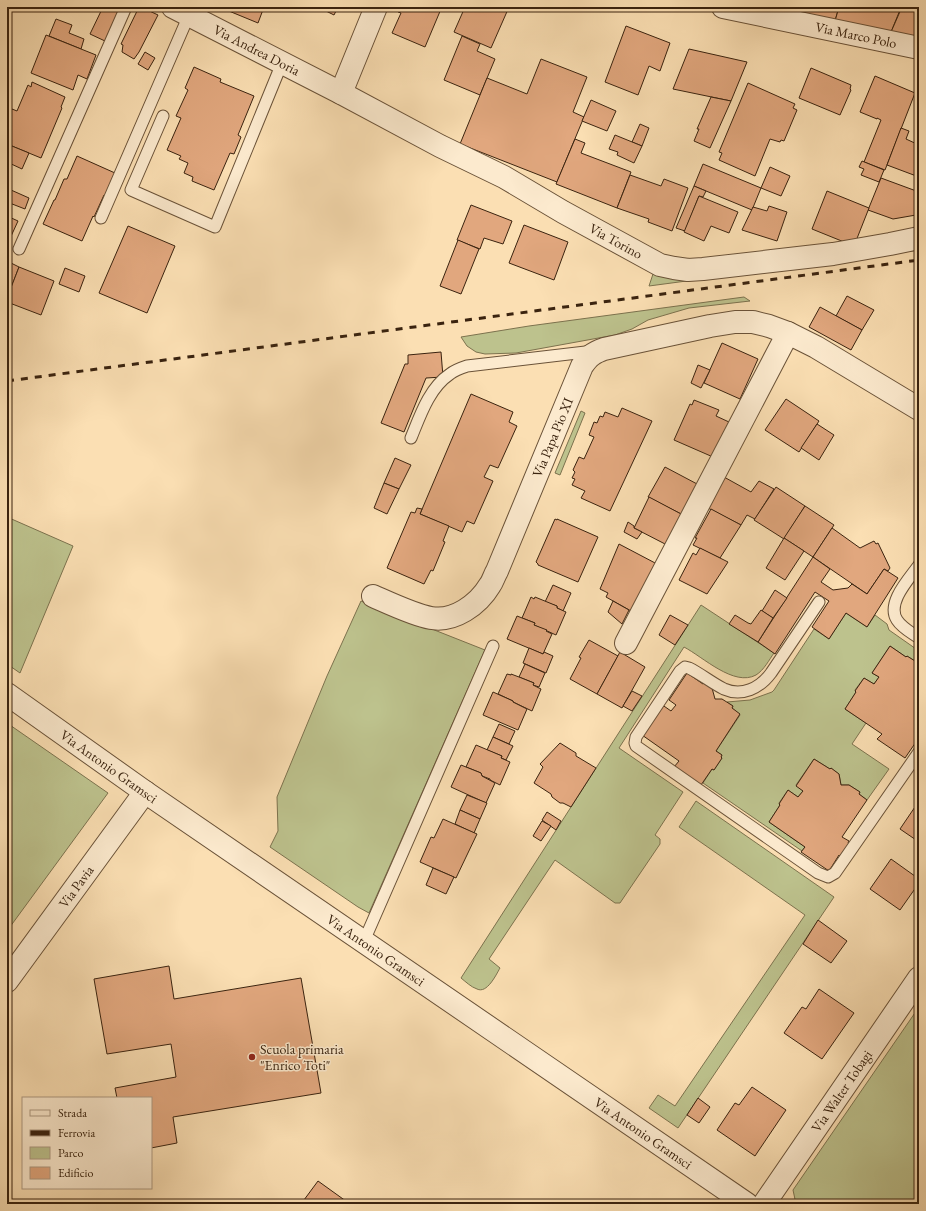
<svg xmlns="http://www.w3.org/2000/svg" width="926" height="1211" viewBox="0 0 926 1211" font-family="'EB Garamond',serif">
	<rect width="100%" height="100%" fill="#fbdfb3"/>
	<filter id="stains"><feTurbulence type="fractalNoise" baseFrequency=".005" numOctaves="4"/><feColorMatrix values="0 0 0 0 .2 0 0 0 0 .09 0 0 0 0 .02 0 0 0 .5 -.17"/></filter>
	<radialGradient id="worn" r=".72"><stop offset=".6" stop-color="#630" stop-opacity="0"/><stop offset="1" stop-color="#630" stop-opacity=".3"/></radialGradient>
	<g fill="#bdc28d" stroke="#7c724e">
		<polygon points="919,245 919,250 649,286 653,274 671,277"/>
		<polygon points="744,297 750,301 689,308 648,320 632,329 615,335 516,353 485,354 476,352 467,346 461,337 529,326"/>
		<polygon points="581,411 585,413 560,475 555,473"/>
		<polygon points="7,517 73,546 20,673 7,664"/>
		<polygon points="361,601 485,650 369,913 358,907 270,847 278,831 277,797 327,676"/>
		<path d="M 701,605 L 774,653 C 769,660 764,670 756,675 C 734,687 703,657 684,647 L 619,748 L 683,792 L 655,835 L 660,839 L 660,844 L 620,903 L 615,903 L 555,860 L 489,959 L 500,968 C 496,975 487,994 477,989 C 471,987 466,982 461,978 Z"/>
		<polygon points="846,613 867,627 875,615 887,624 889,630 919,651 919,672 918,672 915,661 907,656 906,657 890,646 872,673 879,677 874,684 864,678 855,690 856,692 845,709 866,723 852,744 889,769 867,800 859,794 860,792 849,785 841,785 839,774 831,768 830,769 814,759 796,785 803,791 798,797 788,790 779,803 780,805 769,822 805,847 802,851 703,783 712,769 714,770 722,758 721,757 722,755 716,751 740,715 732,708 733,706 727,702 750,700 772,692 774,690 814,629 829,639"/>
		<polygon points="7,723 108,793 7,931"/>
		<polygon points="696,801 834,897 678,1128 649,1108 658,1095 675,1106 805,915 679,827"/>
		<polygon points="919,1007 919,1204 796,1204 793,1190"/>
	</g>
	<g fill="#e1a77e" stroke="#3a230f">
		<polygon points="103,7 120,7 105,41 90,34"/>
		<polygon points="139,7 141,7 158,15 139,52 134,59 122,52 123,45 121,44"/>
		<polygon points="225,7 264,7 258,23 224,9"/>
		<polygon points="318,7 338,7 334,15"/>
		<polygon points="401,7 438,7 438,8 441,9 425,47 392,33 401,13 398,12"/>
		<polygon points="465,7 509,7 491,48 454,32"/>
		<polygon points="771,7 839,7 835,21"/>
		<polygon points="839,7 889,7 900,10 891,32 835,21"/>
		<polygon points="902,7 919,7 919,38 891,32"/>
		<polygon points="56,19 72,25 69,33 84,39 81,49 49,36"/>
		<polygon points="626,26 670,43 660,71 649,66 638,95 605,82"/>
		<polygon points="46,35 96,55 87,79 78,75 73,90 31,73"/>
		<polygon points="462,36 480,44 477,51 495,59 480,95 444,80"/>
		<polygon points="689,49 747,62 731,101 673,89"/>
		<polygon points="145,52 155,58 148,70 138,64"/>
		<polygon points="541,59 587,77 573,112 584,117 557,182 460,144 487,78 527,94"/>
		<polygon points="194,67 221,79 220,82 254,96 238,135 241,137 234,154 230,153 214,190 192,181 193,177 184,173 188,163 179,159 181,156 167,150 181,118 176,116 188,90 185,88"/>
		<polygon points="811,68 851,85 850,89 851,90 840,115 799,98"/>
		<polygon points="875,76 915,93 885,170 864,162 881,120 877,118 877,119 860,112"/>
		<polygon points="32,82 65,97 61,107 62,108 41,158 7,144 7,121 12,109 17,111 28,85 31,87"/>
		<polygon points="748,83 795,104 793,108 797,110 784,141 781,140 780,142 770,139 755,176 719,160 722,153 719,152"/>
		<polygon points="711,97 731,101 710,148 694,141 699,129 697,129"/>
		<polygon points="591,100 616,111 607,131 582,121"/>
		<polygon points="640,124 649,128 642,146 632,142"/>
		<polygon points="901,128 909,131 906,139 919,145 919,177 887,165"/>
		<polygon points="615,135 642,146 634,163 617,155 618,152 609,149"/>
		<polygon points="575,139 585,143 581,153 631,172 617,208 556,184"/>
		<polygon points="7,144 29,153 22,169 7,162"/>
		<polygon points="77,156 115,173 105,196 104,195 94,217 93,216 82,241 43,224 54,200 55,200 64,179 67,179"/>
		<polygon points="862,161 884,170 879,182 861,175 864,169 859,167"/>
		<polygon points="703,164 761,188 752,210 694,186"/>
		<polygon points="770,167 790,176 781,196 761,188"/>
		<polygon points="630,175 661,186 664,179 688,188 672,231 648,222 649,219 617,208"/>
		<polygon points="881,178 919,192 919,206 916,215 893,219 868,210"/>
		<polygon points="694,186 706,191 703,197 699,196 685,231 676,228"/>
		<polygon points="11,190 29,198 25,209 7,202"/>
		<polygon points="827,191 869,208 854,246 812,229"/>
		<polygon points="699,196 738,212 729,233 711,226 704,241 684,232"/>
		<polygon points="471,205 512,221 503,244 484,238 480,249 457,240"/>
		<polygon points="769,206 787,212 777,241 742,230 753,207 767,211"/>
		<polygon points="7,216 18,221 7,245"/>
		<polygon points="524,225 568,242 554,280 509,263"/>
		<polygon points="128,226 175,246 147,313 99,293"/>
		<polygon points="458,240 479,249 461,294 440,286"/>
		<polygon points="7,261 19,267 9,293 7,292"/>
		<polygon points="19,267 54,281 41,315 7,302 7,298"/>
		<polygon points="65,268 85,276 79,292 59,284"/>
		<polygon points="847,296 874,310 862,330 836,316"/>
		<polygon points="820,307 862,330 851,350 809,327"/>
		<polygon points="722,343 758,359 740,399 704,383"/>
		<polygon points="441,352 443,377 426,378 404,432 381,423 405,364 408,364 408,355"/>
		<polygon points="698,365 710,370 701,388 691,383"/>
		<polygon points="471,394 513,412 509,422 517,426 498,468 490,465 484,477 493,481 474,524 467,521 462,532 420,514"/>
		<polygon points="786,399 819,421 799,452 765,430"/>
		<polygon points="694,400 719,410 716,416 729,422 713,457 674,440 690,404 692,405"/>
		<polygon points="622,408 652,421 610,511 581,498 585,491 572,485 575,479 572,478 575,472 573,470 579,457 584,459 594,437 589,435 594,422 597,423 600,416 603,417 605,412 618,417"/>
		<polygon points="817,424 834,435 819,460 801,448"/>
		<polygon points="395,458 411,465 399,489 384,483"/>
		<polygon points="665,467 699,485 683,515 648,497"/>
		<polygon points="724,477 751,492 759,481 774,489 755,519 747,515 741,525 708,508"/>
		<polygon points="384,483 399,489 387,514 374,508"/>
		<polygon points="776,487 805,506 784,539 754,520"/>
		<polygon points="649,497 683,515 667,545 634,528"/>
		<polygon points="805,506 834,525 813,557 784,538"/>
		<polygon points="417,508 422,509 420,514 449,526 443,541 445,542 433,571 431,570 424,584 387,568 411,512 415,513"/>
		<polygon points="711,509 741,525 720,558 693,545 697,538 695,538"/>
		<polygon points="555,519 557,520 557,519 598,537 578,582 538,565 538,564 536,562"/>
		<polygon points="628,522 634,526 634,528 642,532 637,539 624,532"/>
		<polygon points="832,528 860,548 874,541 876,544 878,543 890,568 888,571 884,569 867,594 813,557"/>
		<polygon points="784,538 804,551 785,580 766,568"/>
		<polygon points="619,544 657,564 631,611 606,597 608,593 600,589"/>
		<polygon points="700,548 728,562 707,594 679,580 693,553 696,555"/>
		<polygon points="813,557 830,569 821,582 833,590 848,588 852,584 867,594 884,569 898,578 867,627 846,613 829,639 812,627 829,601 815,592 775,654 758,642"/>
		<polygon points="553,585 571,593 563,611 557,608 557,606 545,602"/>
		<polygon points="775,590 787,598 773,618 762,611"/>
		<polygon points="531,597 534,599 535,597 557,606 557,608 566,612 556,635 534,625 535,623 522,618"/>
		<polygon points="613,601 629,610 622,624 608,612"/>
		<polygon points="761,610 773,618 758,642 729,624 735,615 748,623 751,624"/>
		<polygon points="670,615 688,625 675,645 659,635"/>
		<polygon points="517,616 535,623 534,625 547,630 546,631 552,634 543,654 507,639"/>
		<polygon points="589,640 618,656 597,694 570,679 581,658 579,657"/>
		<polygon points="890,646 906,657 907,656 915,661 918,672 919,672 919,740 917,743 916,742 905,758 877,739 882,734 845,709 856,692 855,691 864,678 874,684 879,677 872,673"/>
		<polygon points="529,648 543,654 544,652 553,656 546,673 523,663"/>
		<polygon points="620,652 645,667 622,708 597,694"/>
		<polygon points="525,664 545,673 539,687 533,685 534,683 519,677"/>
		<polygon points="687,673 703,684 704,682 712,688 715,699 722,699 733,706 732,708 740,714 716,751 722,755 721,757 722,758 714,770 712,769 701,785 674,767 679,761 642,735 661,704 671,711 676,705 669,700"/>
		<polygon points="507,674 511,675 511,674 519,677 534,683 533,685 541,689 532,711 513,702 513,701 498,694"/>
		<polygon points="632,691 642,696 632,711 623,706"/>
		<polygon points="493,692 513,701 513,702 527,709 518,730 483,715"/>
		<polygon points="499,724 515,731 509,744 493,737"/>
		<polygon points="493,737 513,746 506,760 501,758 502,756 487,750"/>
		<polygon points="560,743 576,753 576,756 596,768 571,807 563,803 560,803 552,797 551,794 534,783 543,767 540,764"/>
		<polygon points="476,745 502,756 501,758 510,762 500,785 490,780 490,779 482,776 481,773 466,767"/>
		<polygon points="814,759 830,769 831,768 839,774 841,785 849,785 860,792 859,794 867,800 842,837 849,841 848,843 849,844 840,856 839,855 829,871 801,852 805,847 769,822 780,805 779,804 788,790 798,797 803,791 796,786"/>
		<polygon points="461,765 481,773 482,776 495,783 486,803 451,787"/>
		<polygon points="467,795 487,803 480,819 460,810"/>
		<polygon points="919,801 919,842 900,829"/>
		<polygon points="460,810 480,819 474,833 455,824"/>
		<polygon points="547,812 561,821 556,830 542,820"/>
		<polygon points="443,819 477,834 456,878 420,862 431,837 434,838"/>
		<polygon points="542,821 551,826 541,841 533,836"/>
		<polygon points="891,859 919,879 919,883 900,910 870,889"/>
		<polygon points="433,868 454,877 446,894 426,885"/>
		<polygon points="818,920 847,941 831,963 803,944"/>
		<polygon points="169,966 174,999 301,978 321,1093 173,1117 177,1143 151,1148 151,1098 117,1098 115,1088 176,1077 171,1044 107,1054 94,979"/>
		<polygon points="819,989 854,1013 822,1059 784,1033 802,1007 806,1009"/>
		<polygon points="752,1087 786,1110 755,1156 717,1130 735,1103 739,1105"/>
		<polygon points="698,1098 710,1107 699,1123 687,1115"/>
		<polygon points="318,1181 350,1204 301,1204"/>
	</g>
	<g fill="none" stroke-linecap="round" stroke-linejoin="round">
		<defs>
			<g id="lane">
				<polyline points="163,116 131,190 215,227 282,63"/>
				<polyline points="101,218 189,15"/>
				<polyline points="19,249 126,7"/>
				<path d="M 411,438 C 420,416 429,388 450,374 C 455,370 461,368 467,366 L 594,351"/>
				<path d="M 919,565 C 909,579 886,603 897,620 C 902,628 912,633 919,638"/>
				<path d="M 819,602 L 771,673 C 760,688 742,697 724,689 C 712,683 701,674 689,668 L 685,667 L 680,671 L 636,737 L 635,743 L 636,746 L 818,873 L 828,877 L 835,873 L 919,752"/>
				<polyline points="364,941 493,646"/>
			</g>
			<g id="street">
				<path id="s1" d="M 173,7 L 341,93 L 440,146 L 504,177 L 563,212 L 649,259 L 660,265 L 674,268 L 688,270 L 703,269 L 833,254 L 890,244 L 919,238"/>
				<path id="s2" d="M 723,7 L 919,48"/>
				<polyline points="341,93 376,7"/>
				<path id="s3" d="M 373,596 C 389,603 414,615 431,618 C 454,622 478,605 490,585 C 493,581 494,576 497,571 L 582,366 C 589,356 593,353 604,349 L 710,326 L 735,322 L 753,322 L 769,326 L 788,333"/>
				<polyline points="626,643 788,333 816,347 919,409"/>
				<path id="s4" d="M 7,694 L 145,792 L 747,1204"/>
				<path id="s5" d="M 7,981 L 145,792"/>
				<path id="s6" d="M 764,1204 L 919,978"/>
			</g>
		</defs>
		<use href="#lane" stroke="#6a5238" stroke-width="13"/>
		<use href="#street" stroke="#6a5238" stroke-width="24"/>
		<use href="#lane" stroke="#fceace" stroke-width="11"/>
		<use href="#street" stroke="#fceace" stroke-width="22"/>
		<polyline stroke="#3a230f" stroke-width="3" stroke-dasharray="7 7" stroke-linecap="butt" points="7,381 919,260"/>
	</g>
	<circle fill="#8f2418" stroke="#fceace" stroke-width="1.5" cx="252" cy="1057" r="4"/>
	<g text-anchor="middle" stroke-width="3" stroke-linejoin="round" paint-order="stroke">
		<g font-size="14" fill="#3a230f" stroke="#fceace">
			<text dy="5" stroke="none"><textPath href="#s2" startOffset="136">Via Marco Polo</textPath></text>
			<text dy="5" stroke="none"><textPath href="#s1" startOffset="94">Via Andrea Doria</textPath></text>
			<text dy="5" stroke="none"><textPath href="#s1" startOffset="501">Via Torino</textPath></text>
			<text dy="5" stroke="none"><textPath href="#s3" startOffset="294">Via Papa Pio XI</textPath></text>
			<text dy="5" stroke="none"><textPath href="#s4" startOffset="125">Via Antonio Gramsci</textPath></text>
			<text dy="5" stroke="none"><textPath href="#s5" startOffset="117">Via Pavia</textPath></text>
			<text dy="5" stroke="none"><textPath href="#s4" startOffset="449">Via Antonio Gramsci</textPath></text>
			<text dy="5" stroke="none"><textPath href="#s6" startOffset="137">Via Walter Tobagi</textPath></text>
			<text dy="5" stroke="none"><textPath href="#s4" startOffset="773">Via Antonio Gramsci</textPath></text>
		</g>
		<g font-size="14" fill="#3a230f" stroke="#fceace" text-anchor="start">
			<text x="260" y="1054">Scuola primaria<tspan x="260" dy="16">"Enrico Toti"</tspan></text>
		</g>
	</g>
	<rect width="926" height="1211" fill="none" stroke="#fbdfb3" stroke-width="24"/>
	<rect x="8" y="8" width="910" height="1195" fill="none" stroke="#3a230f" stroke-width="2"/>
	<rect x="12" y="12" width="902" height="1187" fill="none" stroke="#3a230f"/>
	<rect x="22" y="1097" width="130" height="92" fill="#fceace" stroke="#ae9a82"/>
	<rect x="30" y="1110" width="20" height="6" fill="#fceace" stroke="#ae9a82"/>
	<text x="58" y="1117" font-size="12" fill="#3a230f">Strada</text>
	<rect x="30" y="1130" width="20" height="6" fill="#3a230f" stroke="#ae9a82"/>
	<text x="58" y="1137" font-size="12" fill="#3a230f">Ferrovia</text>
	<rect x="30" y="1147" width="20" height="12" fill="#bdc28d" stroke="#ae9a82"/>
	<text x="58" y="1157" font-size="12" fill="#3a230f">Parco</text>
	<rect x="30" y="1167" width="20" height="12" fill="#e1a77e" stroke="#ae9a82"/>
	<text x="58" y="1177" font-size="12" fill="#3a230f">Edificio</text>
	<rect width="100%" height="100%" filter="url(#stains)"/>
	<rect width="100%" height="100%" fill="url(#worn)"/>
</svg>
